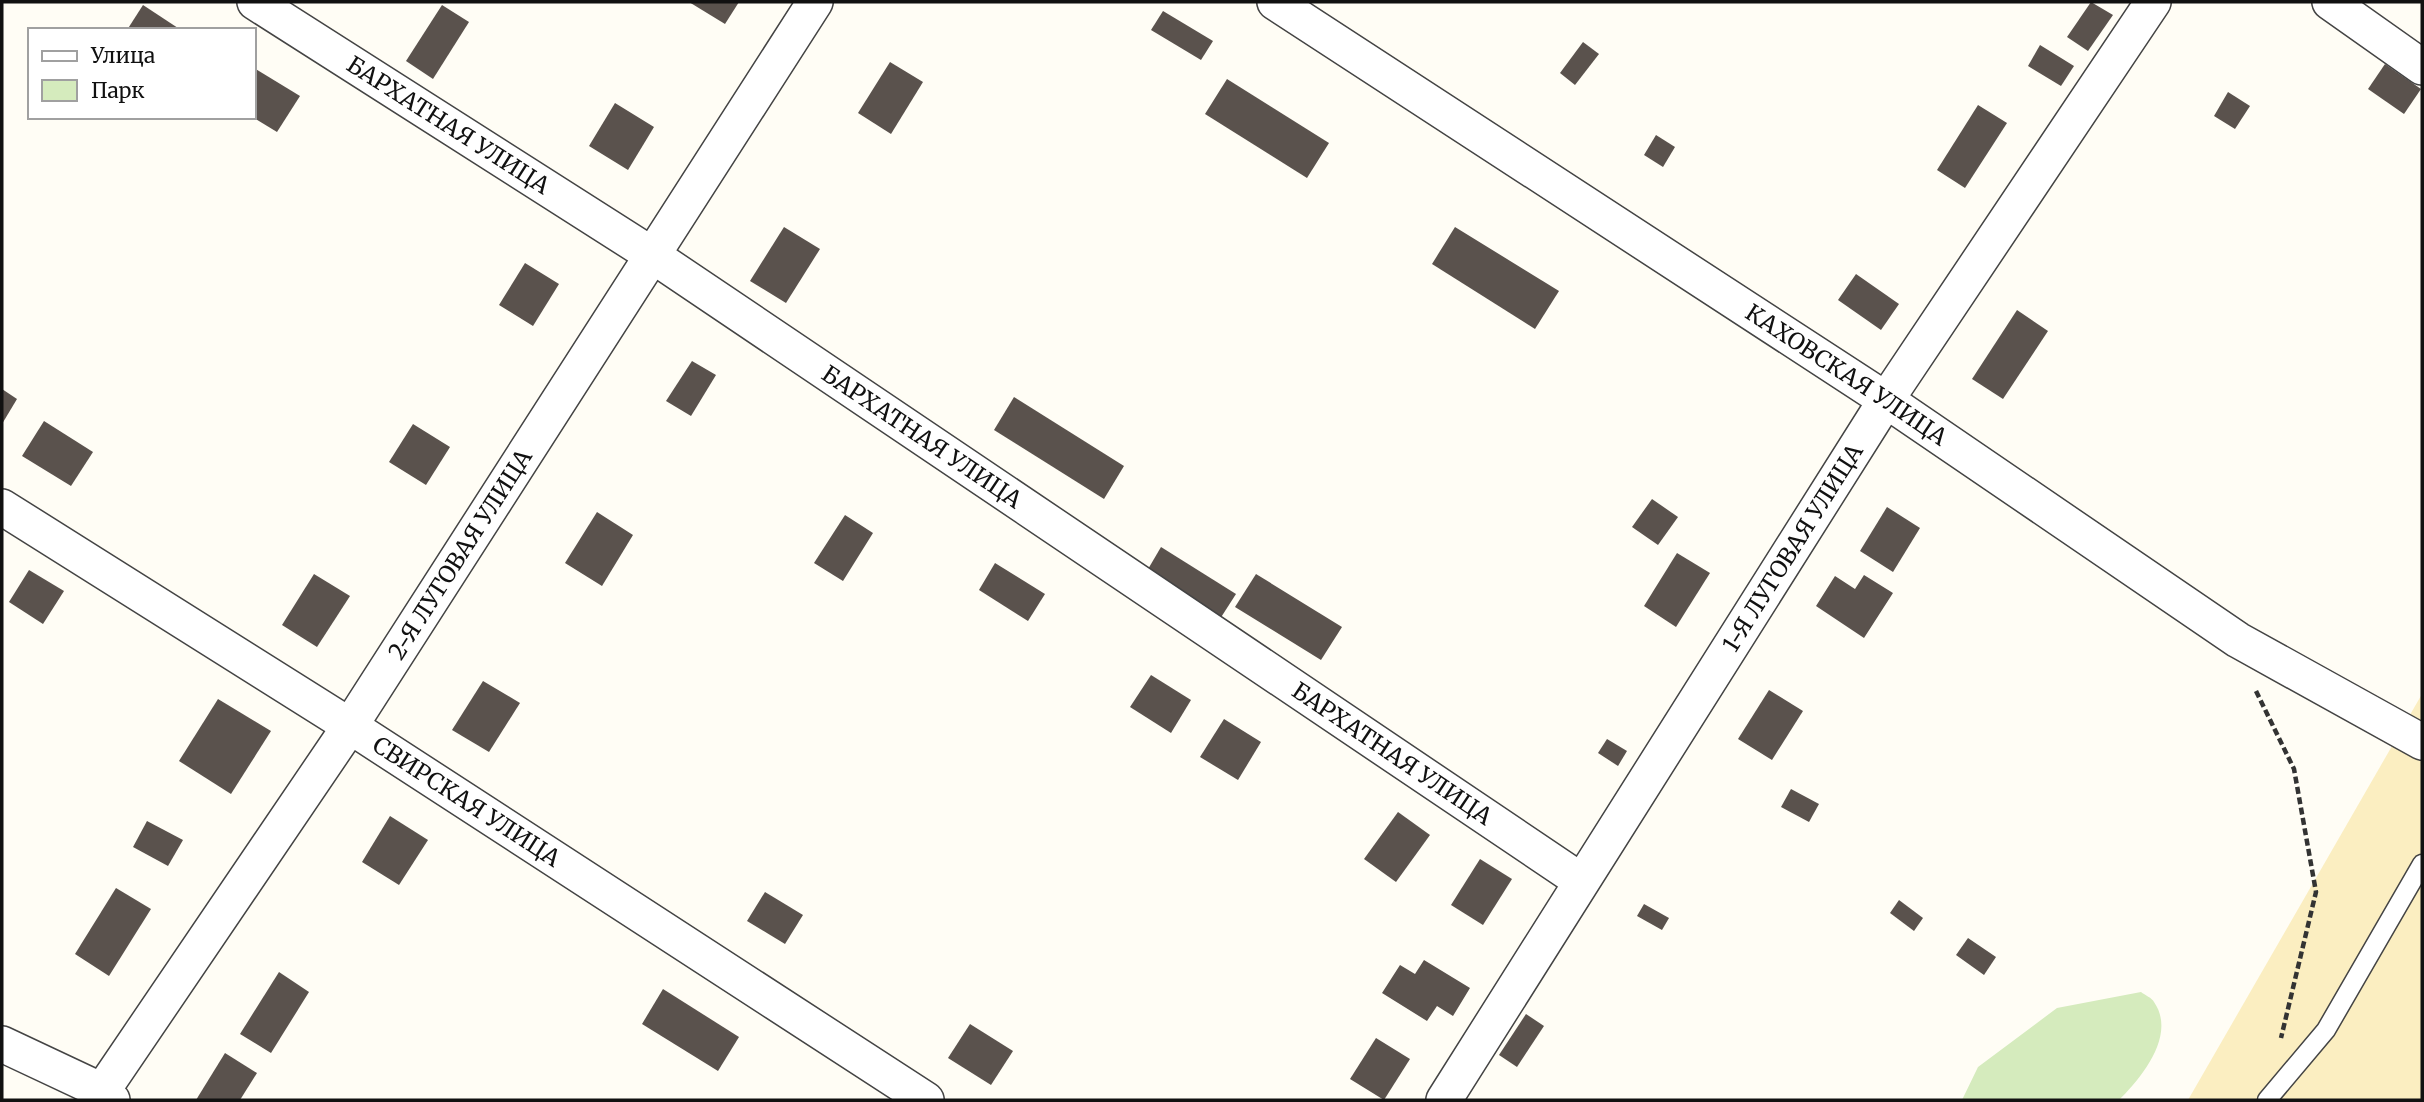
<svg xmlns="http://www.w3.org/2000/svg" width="2424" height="1102" viewBox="0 0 2424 1102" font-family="Merriweather,serif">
	<rect width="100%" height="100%" fill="#fffdf5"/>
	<path fill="#d5ebbd" d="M 2141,992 C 2145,995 2152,998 2154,1002 C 2177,1035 2141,1078 2119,1100 L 1962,1100 L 1978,1067 L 2057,1008 Z"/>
	<polygon fill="#fbeec1" points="2422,694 2422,1100 2188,1100"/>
	<g fill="#5a524d">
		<polygon points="689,2 739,2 725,24"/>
		<polygon points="2091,2 2113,15 2088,51 2067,37"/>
		<polygon points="143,5 181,30 127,30"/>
		<polygon points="442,5 469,22 433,79 406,61"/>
		<polygon points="1163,11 1213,41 1201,60 1151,30"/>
		<polygon points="1583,42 1599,54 1575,85 1560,73"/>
		<polygon points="2040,45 2074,66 2061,86 2028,66"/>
		<polygon points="890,62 923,82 891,134 858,113"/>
		<polygon points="2385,64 2421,89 2404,114 2368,89"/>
		<polygon points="254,68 300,96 277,132 254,118"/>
		<polygon points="1227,79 1329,143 1307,178 1205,114"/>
		<polygon points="2228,92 2250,106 2235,129 2214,116"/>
		<polygon points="615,103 654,127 628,170 589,146"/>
		<polygon points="1978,105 2007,123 1965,188 1937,170"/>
		<polygon points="1656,135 1675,147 1663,167 1644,155"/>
		<polygon points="784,227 820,249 786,303 750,281"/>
		<polygon points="1455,227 1559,291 1535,329 1432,264"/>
		<polygon points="525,263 559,284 533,326 499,305"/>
		<polygon points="1856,274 1899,304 1881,330 1838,300"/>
		<polygon points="2017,310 2048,331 2003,399 1972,379"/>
		<polygon points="692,361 716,375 691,416 666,401"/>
		<polygon points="2,389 17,399 2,424"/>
		<polygon points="1014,397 1124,466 1104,499 994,430"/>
		<polygon points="44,421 93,452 71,486 22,456"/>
		<polygon points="413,424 450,447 426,485 389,462"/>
		<polygon points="1652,499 1678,517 1658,545 1632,527"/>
		<polygon points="1887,507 1920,528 1893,572 1860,551"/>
		<polygon points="597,512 633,535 602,586 565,563"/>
		<polygon points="845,515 873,533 843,581 814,563"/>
		<polygon points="1161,547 1236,594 1218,622 1144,576"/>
		<polygon points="1677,553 1710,573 1676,627 1644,606"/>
		<polygon points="995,563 1045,594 1028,621 979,590"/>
		<polygon points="29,570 64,591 43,624 9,602"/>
		<polygon points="314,574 350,596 317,647 282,625"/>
		<polygon points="1256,574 1342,627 1321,660 1235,607"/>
		<polygon points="1864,575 1893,593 1864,638 1816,606 1835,576 1855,589"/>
		<polygon points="1151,675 1191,700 1171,733 1130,707"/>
		<polygon points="483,681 520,703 489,752 452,730"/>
		<polygon points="1769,690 1803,711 1772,760 1738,739"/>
		<polygon points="218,699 271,731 231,794 179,761"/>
		<polygon points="1224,719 1261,742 1238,780 1200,757"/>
		<polygon points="1607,739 1627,751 1618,766 1598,753"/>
		<polygon points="1791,789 1819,804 1809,822 1781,807"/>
		<polygon points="1398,812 1430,835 1396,882 1364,859"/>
		<polygon points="390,816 428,840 399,885 362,862"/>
		<polygon points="147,821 183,840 168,866 133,847"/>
		<polygon points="1480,859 1512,879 1483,925 1451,905"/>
		<polygon points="116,888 151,909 109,976 75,954"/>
		<polygon points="765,892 803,915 785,944 747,921"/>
		<polygon points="1899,900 1923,918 1914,931 1890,913"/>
		<polygon points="1644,904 1669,918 1662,930 1637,916"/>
		<polygon points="1968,938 1996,957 1984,975 1956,955"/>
		<polygon points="1424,960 1470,988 1453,1016 1437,1006 1427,1021 1382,993 1400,965 1415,974"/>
		<polygon points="279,972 309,992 271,1053 240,1034"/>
		<polygon points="663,989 739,1037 718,1071 642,1024"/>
		<polygon points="1526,1014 1544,1026 1517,1067 1499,1055"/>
		<polygon points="970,1024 1013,1051 991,1085 948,1058"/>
		<polygon points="1376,1038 1410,1059 1384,1100 1350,1079"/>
		<polygon points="225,1053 257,1073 240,1100 196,1100"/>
	</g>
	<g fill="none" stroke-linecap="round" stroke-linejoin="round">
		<defs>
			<polyline id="lane" points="2267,1100 2326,1030 2422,864"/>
			<g id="street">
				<path id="s1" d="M 255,2 L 652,255 L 1581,881"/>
				<path id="s2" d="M 1275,2 L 1886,400 L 2238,640 L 2422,742"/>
				<polyline points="2330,2 2422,67"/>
				<path id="s3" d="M 2,507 L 350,726 L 926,1100"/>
				<polyline points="2,1044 102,1091 112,1100"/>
				<path id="s4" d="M 96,1100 L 350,726 L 815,2"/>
				<path id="s5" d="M 1444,1100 L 1886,400 L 2153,2"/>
			</g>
		</defs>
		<use href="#lane" stroke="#444" stroke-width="21"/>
		<use href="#street" stroke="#444" stroke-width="38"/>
		<polyline stroke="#333" stroke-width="4.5" stroke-dasharray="7 3.5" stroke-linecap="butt" points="2256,691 2294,769 2316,892 2281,1038"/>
		<use href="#lane" stroke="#fff" stroke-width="18"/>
		<use href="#street" stroke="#fff" stroke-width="35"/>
	</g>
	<g text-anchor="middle" stroke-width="7" stroke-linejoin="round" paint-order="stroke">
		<g font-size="23" fill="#111" stroke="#fff">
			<text dy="8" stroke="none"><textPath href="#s1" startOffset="229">БАРХАТНАЯ УЛИЦА</textPath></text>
			<text dy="8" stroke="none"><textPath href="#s2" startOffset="682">КАХОВСКАЯ УЛИЦА</textPath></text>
			<text dy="8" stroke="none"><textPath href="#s1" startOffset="796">БАРХАТНАЯ УЛИЦА</textPath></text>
			<text dy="8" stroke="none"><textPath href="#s5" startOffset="653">1-Я ЛУГОВАЯ УЛИЦА</textPath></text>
			<text dy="8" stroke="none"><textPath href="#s4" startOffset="656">2-Я ЛУГОВАЯ УЛИЦА</textPath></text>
			<text dy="8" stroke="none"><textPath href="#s1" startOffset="1363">БАРХАТНАЯ УЛИЦА</textPath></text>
			<text dy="8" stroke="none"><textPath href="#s3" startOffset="550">СВИРСКАЯ УЛИЦА</textPath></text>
		</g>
	</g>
	<rect width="2424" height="1102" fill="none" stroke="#111111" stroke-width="7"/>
	<rect x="28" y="28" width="228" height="91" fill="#ffffff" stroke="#a0a0a0" stroke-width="2"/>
	<rect x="42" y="51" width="35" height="10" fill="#ffffff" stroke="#a0a0a0" stroke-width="2"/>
	<text x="91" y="63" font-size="21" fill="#111111">Улица</text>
	<rect x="42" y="80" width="35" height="21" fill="#d5ebbd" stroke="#a0a0a0" stroke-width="2"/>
	<text x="91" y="98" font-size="21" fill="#111111">Парк</text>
</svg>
